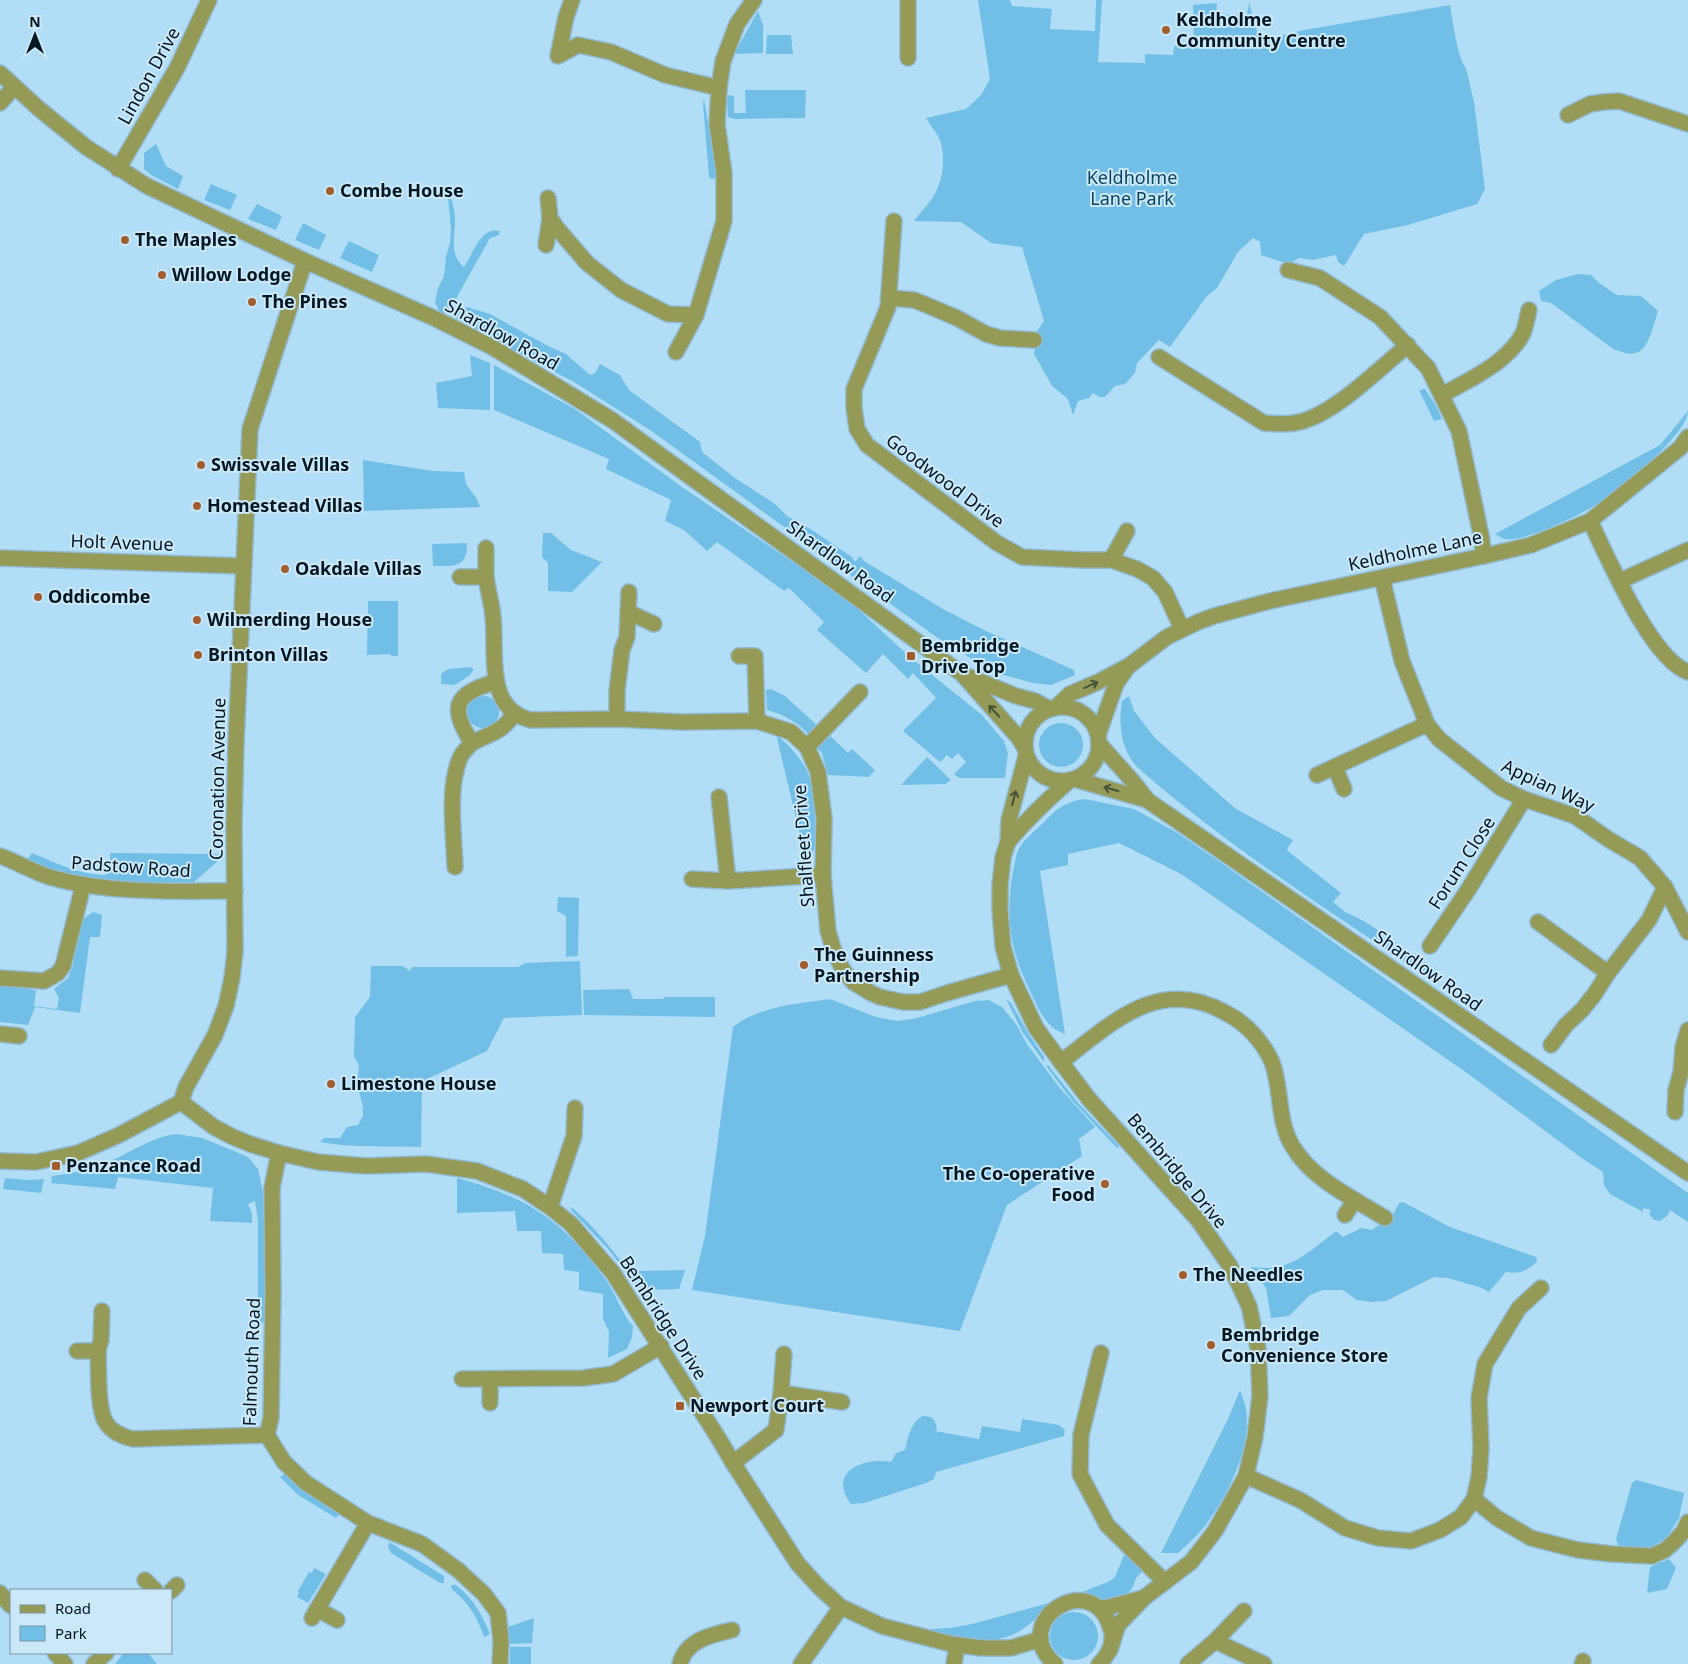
<svg xmlns="http://www.w3.org/2000/svg" width="1688" height="1664" viewBox="0 0 1688 1664" font-family="'Noto Sans',sans-serif">
	<rect width="100%" height="100%" fill="#b1def6"/>
	<g fill="#71bfe7">
		<path d="M 978,0 L 1010,0 L 1012,6 L 1052,9 L 1050,29 L 1095,31 L 1096,0 L 1102,0 L 1098,62 L 1145,63 L 1145,54 L 1173,55 L 1174,46 L 1192,47 L 1194,44 L 1193,5 L 1217,3 L 1216,14 L 1247,15 L 1249,3 L 1260,41 L 1304,30 L 1450,5 C 1453,20 1457,58 1466,68 L 1474,102 L 1485,189 L 1477,204 L 1408,225 L 1364,234 L 1344,266 L 1338,262 L 1336,255 L 1313,260 L 1299,258 L 1289,264 L 1261,255 L 1260,242 L 1253,238 L 1238,252 L 1217,288 L 1207,296 L 1170,347 L 1159,340 L 1137,363 L 1135,373 L 1125,384 L 1115,386 L 1105,397 L 1099,397 L 1093,393 L 1089,398 L 1078,401 L 1073,415 L 1068,399 L 1052,386 L 1034,354 L 1037,331 L 1044,321 L 1022,247 L 991,243 L 961,222 L 914,221 C 919,214 926,207 931,200 C 943,184 947,157 939,138 C 936,132 930,125 926,118 L 966,109 L 981,95 L 990,79 Z"/>
		<polygon points="758,11 763,25 763,53 734,54"/>
		<polygon points="767,35 791,35 793,54 766,54"/>
		<polygon points="745,90 806,90 805,118 735,119 728,117 727,97 729,95 734,96 734,113 746,113"/>
		<polygon points="704,99 716,171 716,178 712,179 709,177 703,104"/>
		<polygon points="156,144 166,166 183,176 178,189 151,175 144,169 144,153"/>
		<polygon points="211,184 237,195 230,210 204,200"/>
		<path d="M 448,197 L 452,200 C 453,206 455,213 455,220 C 455,237 449,255 464,267 C 473,255 480,226 500,231 L 499,235 L 490,238 L 453,304 L 444,315 L 438,309 L 435,302 L 438,288 L 444,276 L 446,256 L 450,243 L 451,229 Z"/>
		<polygon points="257,204 282,216 276,230 248,219"/>
		<polygon points="303,223 326,235 319,250 295,240"/>
		<polygon points="349,241 379,255 372,272 340,258"/>
		<path d="M 1577,274 L 1591,275 L 1599,283 L 1617,295 L 1641,296 L 1658,311 C 1649,338 1647,366 1612,348 L 1551,303 L 1541,301 L 1539,291 L 1556,280 Z"/>
		<polygon points="467,307 490,314 548,346 566,354 590,375 595,373 600,364 620,375 629,390 700,442 702,452 735,478 775,504 787,516 812,530 852,557 855,562 860,556 864,561 943,609 986,631 1074,670 1075,675 1051,685 1033,683 1000,674 975,661 935,636 650,430 574,382 465,326 456,322 457,312"/>
		<polygon points="470,355 490,363 490,410 438,408 436,383 472,376"/>
		<polygon points="494,365 575,409 682,487 847,599 911,658 982,715 1004,741 1008,753 1005,778 959,778 954,774 966,762 958,753 952,759 947,755 940,762 903,731 936,698 913,673 908,679 883,654 866,673 817,630 824,622 789,588 784,591 717,542 707,551 684,530 665,521 671,500 606,469 609,459 494,410"/>
		<polygon points="1425,389 1435,404 1442,419 1434,421 1419,390"/>
		<path d="M 1688,411 C 1688,434 1620,489 1600,502 C 1585,513 1522,543 1505,539 C 1502,539 1498,535 1495,534 L 1660,445 Z"/>
		<polygon points="363,460 433,471 464,472 466,484 477,499 480,507 364,511"/>
		<polygon points="543,533 551,533 571,550 602,562 572,592 548,591 548,563 542,557"/>
		<path d="M 467,543 C 468,569 452,566 433,566 L 432,544 Z"/>
		<polygon points="368,601 398,601 398,656 391,656 391,654 367,655"/>
		<polygon points="470,667 474,669 470,675 455,685 441,684 441,675 443,672 449,669"/>
		<path d="M 771,689 L 785,696 L 820,728 L 811,737 C 799,723 785,715 767,710 L 766,690 Z"/>
		<path d="M 1129,696 L 1134,711 L 1155,738 L 1236,809 L 1293,840 L 1287,849 L 1289,852 L 1341,893 L 1333,902 L 1345,912 L 1364,921 L 1438,971 L 1435,982 C 1334,914 1229,848 1137,767 C 1121,749 1118,725 1122,701 Z"/>
		<circle cx="483" cy="712" r="16"/>
		<circle cx="1061" cy="745" r="22"/>
		<polygon points="827,733 848,753 852,749 875,770 869,777 828,775 822,753 815,746"/>
		<path d="M 776,734 C 820,773 814,791 815,845 L 813,852 L 806,860 Z"/>
		<polygon points="927,757 951,780 945,784 901,785"/>
		<path d="M 1085,799 L 1134,809 L 1176,832 L 1223,864 L 1688,1193 L 1688,1222 L 1670,1210 L 1667,1216 L 1660,1221 L 1654,1220 L 1649,1214 L 1651,1210 L 1643,1208 L 1643,1212 L 1610,1194 L 1604,1185 L 1603,1172 L 1583,1159 L 1467,1073 L 1181,874 L 1119,843 L 1068,854 L 1068,865 L 1040,871 L 1065,1034 C 1046,1027 1040,1012 1032,995 C 1026,982 1020,970 1016,956 C 1007,926 1008,892 1015,862 C 1016,859 1016,854 1018,851 C 1022,841 1035,831 1043,823 C 1056,809 1066,801 1085,799 Z"/>
		<path d="M 32,853 C 56,863 80,875 106,875 L 110,870 L 110,853 L 219,854 L 219,860 L 194,882 L 114,884 L 67,876 L 27,860 Z"/>
		<polygon points="558,897 579,898 578,956 566,957 566,916 557,911"/>
		<path d="M 93,912 L 102,915 L 100,937 L 90,937 L 80,1013 L 35,1007 L 28,1025 L 0,1022 L 0,985 C 12,985 24,987 36,991 L 34,1006 L 57,1009 L 59,998 L 54,989 L 68,978 L 73,966 L 77,930 L 83,919 Z"/>
		<path d="M 580,961 L 582,1015 L 504,1018 L 487,1051 L 429,1078 L 422,1090 L 421,1147 C 387,1146 353,1148 320,1142 L 324,1138 L 340,1138 L 347,1127 L 358,1125 L 363,1116 L 363,1107 L 357,1084 L 359,1065 L 354,1056 L 355,1017 L 370,997 L 371,966 L 403,966 L 410,971 L 412,967 L 518,967 L 525,963 Z"/>
		<polygon points="629,989 633,999 663,999 664,997 715,997 715,1017 584,1015 583,990"/>
		<path d="M 830,999 L 876,1017 L 898,1021 L 917,1018 L 975,1001 L 989,1000 L 1002,1007 L 1016,1024 L 1027,1044 L 1059,1087 L 1095,1127 L 1079,1139 L 1082,1156 L 1007,1205 L 960,1331 L 692,1290 L 705,1236 L 733,1027 C 759,1006 798,1004 830,999 Z"/>
		<polygon points="1006,999 1011,1003 1028,1033 1044,1057 1044,1062 1023,1033"/>
		<polygon points="1048,1065 1079,1104 1119,1146 1118,1148 1115,1146 1071,1099 1046,1066"/>
		<path d="M 176,1134 L 202,1138 L 222,1146 L 248,1157 L 258,1169 L 263,1192 L 265,1262 L 264,1322 L 258,1324 L 258,1221 L 255,1201 L 248,1204 L 252,1213 L 252,1223 L 210,1221 L 213,1188 L 118,1177 L 115,1189 L 51,1183 L 52,1176 C 74,1173 95,1169 115,1159 C 136,1149 153,1137 176,1134 Z"/>
		<polygon points="5,1178 28,1180 44,1179 41,1193 3,1189"/>
		<path d="M 457,1178 C 486,1186 516,1196 542,1214 C 568,1231 590,1258 608,1283 C 617,1297 622,1314 633,1326 L 632,1337 L 627,1349 L 608,1358 L 609,1331 L 603,1319 L 603,1294 L 579,1290 L 579,1272 L 564,1270 L 563,1254 L 542,1253 L 541,1231 L 517,1231 L 515,1211 L 457,1213 Z"/>
		<path d="M 1403,1202 L 1450,1227 L 1536,1257 L 1537,1262 C 1524,1272 1521,1274 1506,1272 L 1489,1292 L 1479,1287 L 1448,1278 L 1434,1277 L 1386,1301 L 1371,1302 L 1357,1300 L 1343,1290 L 1323,1290 L 1310,1295 L 1289,1316 L 1271,1318 L 1266,1288 L 1251,1267 C 1261,1268 1272,1269 1282,1266 C 1302,1260 1320,1243 1336,1231 L 1343,1237 L 1361,1228 L 1372,1230 L 1393,1215 L 1399,1203 Z"/>
		<path d="M 570,1206 C 599,1230 621,1261 644,1292 L 642,1292 L 608,1249 L 572,1211 Z"/>
		<polygon points="685,1270 679,1289 650,1290 637,1271"/>
		<path d="M 1240,1390 C 1242,1396 1245,1403 1246,1409 C 1252,1448 1228,1495 1205,1526 C 1197,1536 1187,1545 1178,1553 L 1161,1553 L 1228,1419 Z"/>
		<path d="M 923,1416 C 933,1416 935,1419 937,1429 L 935,1431 L 979,1439 L 982,1426 L 1020,1432 L 1022,1419 L 1059,1425 L 1065,1430 L 1064,1436 L 936,1472 L 934,1479 L 926,1483 L 864,1503 L 851,1504 C 827,1472 863,1457 891,1462 L 896,1453 L 905,1450 C 908,1438 911,1421 923,1416 Z"/>
		<polygon points="285,1474 304,1492 340,1513 336,1518 298,1495 280,1477"/>
		<polygon points="1636,1480 1684,1493 1679,1518 1669,1534 1663,1540 1653,1546 1641,1549 1618,1545 1616,1539 1632,1483"/>
		<polygon points="389,1542 444,1576 444,1583 440,1583 391,1553 388,1547"/>
		<path d="M 1127,1548 L 1146,1568 C 1143,1571 1140,1574 1137,1577 C 1134,1581 1134,1588 1130,1591 C 1116,1607 1089,1598 1072,1596 L 1108,1582 L 1115,1577 Z"/>
		<polygon points="1669,1559 1676,1568 1667,1589 1647,1593 1650,1567"/>
		<polygon points="314,1568 326,1574 308,1603 297,1597 299,1592 298,1591 309,1572 312,1573"/>
		<path d="M 452,1585 L 456,1585 C 473,1598 482,1614 490,1634 L 484,1637 C 478,1618 469,1604 454,1591 L 451,1588 Z"/>
		<path d="M 1056,1601 C 1044,1609 1035,1621 1023,1629 C 991,1650 951,1637 916,1630 L 950,1628 L 972,1624 Z"/>
		<circle cx="1074" cy="1636" r="24"/>
		<polygon points="534,1618 532,1643 509,1644 508,1627"/>
		<rect x="510" y="1647" width="21" height="17"/>
		<polygon points="124,1653 148,1653 157,1664 115,1664"/>
	</g>
	<g fill="none" stroke-linecap="round" stroke-linejoin="round">
		<defs>
			<g id="minor">
				<polyline points="572,0 566,17 558,56 578,45 611,52 665,75 719,88"/>
				<polyline points="908,0 908,58"/>
				<polyline points="0,73 38,108 86,147 147,186 305,261 436,319 492,347 612,420 962,674 1016,696 1035,701 1050,709"/>
				<polyline points="0,103 14,87"/>
				<polyline points="1568,115 1590,104 1604,102 1619,101 1688,124"/>
				<polyline points="118,169 177,68 209,0"/>
				<polyline points="550,218 556,227 587,263 621,290 668,314 696,315"/>
				<polyline points="894,221 888,307 854,389 854,408 857,429 867,445 997,543 1022,557 1083,560 1111,560 1137,569 1153,578 1165,592 1182,629"/>
				<polyline points="546,245 550,218 548,198"/>
				<polyline points="1288,270 1320,278 1380,317 1428,368 1459,431 1481,535 1484,556"/>
				<polyline points="889,298 914,300 924,304 957,318 986,334 1000,338 1034,340"/>
				<polyline points="676,352 696,315 724,221 724,173 717,124 719,88 723,61 737,24 754,0"/>
				<path d="M 1159,357 L 1264,423 C 1278,424 1293,425 1306,420 C 1339,409 1380,368 1408,345"/>
				<path d="M 1442,395 C 1469,380 1509,362 1523,333 C 1526,326 1527,318 1529,310"/>
				<path d="M 1590,521 C 1608,558 1651,659 1688,672"/>
				<path d="M 486,548 C 486,557 486,566 486,575 C 487,589 492,603 493,617 C 497,652 484,709 531,720 L 617,719 L 682,722 L 757,721 L 791,732 L 807,747 L 818,772 L 824,818 L 823,875 L 828,931 L 834,951 L 843,970 L 853,982 L 871,993 L 880,997 L 903,1002 L 920,1002 L 947,993 L 1011,975"/>
				<polyline points="0,558 243,566"/>
				<polyline points="1111,560 1127,531"/>
				<polyline points="460,577 486,577"/>
				<polyline points="1382,578 1402,661 1427,724 1439,739 1501,788 1524,799 1575,816 1608,839 1640,858 1665,887 1688,932"/>
				<polyline points="1620,581 1688,550"/>
				<polyline points="628,612 654,624"/>
				<polyline points="739,656 755,656 757,721"/>
				<polyline points="963,675 1018,737 1025,748"/>
				<path d="M 495,682 C 454,694 449,707 472,743 C 493,732 501,733 515,713"/>
				<circle cx="1062" cy="744" r="37"/>
				<polyline points="1055,708 1070,694 1098,682 1130,665 1167,637 1198,622 1214,616 1270,601 1484,556 1531,545 1590,521 1680,448 1688,437"/>
				<polyline points="617,719 617,690 622,650 627,637 629,592"/>
				<polyline points="1098,735 1116,684 1127,668"/>
				<path d="M 1099,743 C 1115,763 1133,779 1147,800"/>
				<polyline points="807,747 860,692"/>
				<polyline points="1026,756 1009,820 1008,842 1003,857 1000,885 1000,910 1003,947 1011,975 1036,1028 1061,1062 1089,1099 1198,1220 1230,1266 1249,1306 1258,1348 1260,1396 1255,1437 1246,1476 1215,1531 1202,1548 1191,1562 1145,1597 1118,1625 1110,1650"/>
				<polyline points="1335,767 1344,789"/>
				<polyline points="1317,775 1427,724"/>
				<polyline points="1074,779 1147,800 1688,1173"/>
				<polyline points="719,797 728,881"/>
				<path d="M 1008,842 C 1027,819 1047,800 1070,780"/>
				<path d="M 0,856 C 18,862 34,873 53,878 C 112,894 175,891 235,891"/>
				<path d="M 455,867 C 454,834 447,789 460,758 C 462,752 468,748 472,743"/>
				<polyline points="692,879 728,881 823,875"/>
				<polyline points="1538,922 1608,973"/>
				<polyline points="1430,946 1468,890 1524,799"/>
				<polyline points="0,978 44,981 58,973 63,966 83,886"/>
				<polyline points="0,1034 19,1036"/>
				<polyline points="1551,1045 1566,1025 1582,1010 1594,995 1608,973 1649,920 1665,887"/>
				<path d="M 1061,1062 C 1112,1023 1159,975 1226,1013 C 1246,1023 1263,1042 1272,1062 C 1282,1089 1277,1122 1293,1147 C 1313,1180 1353,1198 1385,1218"/>
				<polyline points="181,1102 214,1127 233,1137 250,1144 279,1153 318,1162 366,1166 426,1164 477,1171 523,1189 550,1207 571,1224 613,1273 719,1439 733,1463 798,1564 819,1587 841,1607 882,1626 951,1644 982,1648 1011,1648 1041,1639"/>
				<polyline points="1675,1112 1676,1090 1681,1072 1683,1047 1688,1030"/>
				<polyline points="279,1153 272,1188 273,1293 271,1418 267,1435 284,1462 306,1483 368,1523 422,1544 458,1570 484,1594 498,1613 501,1641 500,1664"/>
				<polyline points="0,1161 36,1162 78,1153 119,1135 181,1102 186,1087 215,1035 226,1006 232,978 235,952 234,823 236,742 250,429 305,261"/>
				<polyline points="550,1207 574,1136 575,1108"/>
				<polyline points="1345,1215 1355,1200"/>
				<polyline points="77,1351 98,1351 101,1340 102,1311"/>
				<path d="M 98,1351 C 99,1370 97,1405 105,1421 C 110,1431 123,1437 133,1439 L 267,1435"/>
				<polyline points="1101,1353 1081,1435 1080,1474 1107,1525 1165,1582"/>
				<polyline points="462,1379 583,1378 613,1374 661,1346"/>
				<polyline points="490,1379 490,1403"/>
				<polyline points="781,1393 784,1354"/>
				<polyline points="733,1463 776,1430 781,1393 842,1402"/>
				<polyline points="1246,1476 1300,1500 1345,1528 1378,1538 1411,1541 1440,1530 1461,1517 1474,1499 1479,1477 1481,1448 1479,1398 1485,1364 1519,1308 1541,1288"/>
				<polyline points="1474,1499 1497,1518 1531,1538 1578,1550 1612,1554 1652,1556 1665,1550 1675,1541 1684,1531 1688,1522"/>
				<polyline points="145,1580 155,1590"/>
				<polyline points="171,1591 177,1585"/>
				<polyline points="0,1593 11,1606"/>
				<polyline points="1100,1608 1109,1607 1143,1598"/>
				<polyline points="317,1609 337,1620"/>
				<polyline points="312,1618 368,1523"/>
				<polyline points="1215,1641 1264,1664"/>
				<polyline points="55,1653 65,1664"/>
				<polyline points="94,1664 106,1653"/>
				<path d="M 680,1664 C 686,1640 711,1635 732,1630"/>
				<polyline points="801,1664 841,1607"/>
				<polyline points="954,1664 957,1645"/>
				<path d="M 1055,1664 C 1006,1622 1094,1565 1111,1630 C 1115,1642 1108,1656 1099,1664"/>
				<polyline points="1188,1664 1215,1641 1244,1611"/>
				<polyline points="1582,1664 1583,1661"/>
			</g>
		</defs>
		<use href="#minor" stroke="#91bad0" stroke-width="18"/>
		<use href="#minor" stroke="#959a56" stroke-width="15"/>
	</g>
	<defs><path id="oneway-shaft" d="M-6 0H5M1.5-3L5.5 0L1.5 3" fill="none" stroke-width="1.6" stroke-linecap="round" stroke-linejoin="round" transform="scale(1.25)"/></defs>
	<g stroke="#445239">
		<use href="#oneway-shaft" transform="translate(1091 685) rotate(-24)"/>
		<use href="#oneway-shaft" transform="translate(994 711) rotate(-133)"/>
		<use href="#oneway-shaft" transform="translate(1111 789) rotate(-164)"/>
		<use href="#oneway-shaft" transform="translate(1014 798) rotate(-75)"/>
	</g>
	<g fill="#a15d2e" stroke="#cbe8f9" stroke-width="2">
		<circle cx="1166" cy="30" r="5"/>
		<circle cx="330" cy="191" r="5"/>
		<circle cx="125" cy="240" r="5"/>
		<circle cx="162" cy="275" r="5"/>
		<circle cx="252" cy="302" r="5"/>
		<circle cx="201" cy="465" r="5"/>
		<circle cx="197" cy="506" r="5"/>
		<circle cx="285" cy="569" r="5"/>
		<circle cx="38" cy="597" r="5"/>
		<circle cx="197" cy="620" r="5"/>
		<circle cx="198" cy="655" r="5"/>
		<rect x="906" y="651" width="10" height="10" rx="2.5"/>
		<circle cx="804" cy="965" r="5"/>
		<circle cx="331" cy="1084" r="5"/>
		<rect x="51" y="1161" width="10" height="10" rx="2.5"/>
		<circle cx="1105" cy="1184" r="5"/>
		<circle cx="1183" cy="1275" r="5"/>
		<circle cx="1211" cy="1345" r="5"/>
		<rect x="675" y="1401" width="10" height="10" rx="2.5"/>
	</g>
	<g text-anchor="middle" stroke-width="4" stroke-linejoin="round" paint-order="stroke">
		<g font-size="18" font-weight="bold" fill="#011722" stroke="#cbe8f9" text-anchor="start">
			<text x="1176" y="26">Keldholme<tspan x="1176" dy="21">Community Centre</tspan></text>
			<text x="340" y="197">Combe House</text>
			<text x="135" y="246">The Maples</text>
			<text x="172" y="281">Willow Lodge</text>
			<text x="262" y="308">The Pines</text>
			<text x="211" y="471">Swissvale Villas</text>
			<text x="207" y="512">Homestead Villas</text>
			<text x="295" y="575">Oakdale Villas</text>
			<text x="48" y="603">Oddicombe</text>
			<text x="207" y="626">Wilmerding House</text>
			<text x="921" y="652">Bembridge<tspan x="921" dy="21">Drive Top</tspan></text>
			<text x="208" y="661">Brinton Villas</text>
			<text x="814" y="961">The Guinness<tspan x="814" dy="21">Partnership</tspan></text>
			<text x="341" y="1090">Limestone House</text>
			<text x="66" y="1172">Penzance Road</text>
			<text x="1095" y="1180" text-anchor="end">The Co-operative<tspan x="1095" dy="21">Food</tspan></text>
			<text x="1193" y="1281">The Needles</text>
			<text x="1221" y="1341">Bembridge<tspan x="1221" dy="21">Convenience Store</tspan></text>
			<text x="690" y="1412">Newport Court</text>
		</g>
		<g font-size="18" fill="#011722" stroke="#cbe8f9">
			<text transform="translate(149 76) rotate(-61)" y="6">Lindon Drive</text>
			<text transform="translate(502 335) rotate(29)" y="6">Shardlow Road</text>
			<text transform="translate(945 481) rotate(37)" y="6">Goodwood Drive</text>
			<text transform="translate(122 543) rotate(2)" y="6">Holt Avenue</text>
			<text transform="translate(1415 551) rotate(-12)" y="6">Keldholme Lane</text>
			<text transform="translate(840 562) rotate(36)" y="6">Shardlow Road</text>
			<text transform="translate(218 779) rotate(-89)" y="6">Coronation Avenue</text>
			<text transform="translate(1548 786) rotate(25)" y="6">Appian Way</text>
			<text transform="translate(804 846) rotate(-94)" y="6">Shalfleet Drive</text>
			<text transform="translate(1462 863) rotate(-57)" y="6">Forum Close</text>
			<text transform="translate(131 867) rotate(4)" y="6">Padstow Road</text>
			<text transform="translate(1428 971) rotate(35)" y="6">Shardlow Road</text>
			<text transform="translate(1177 1171) rotate(50)" y="6">Bembridge Drive</text>
			<text transform="translate(663 1318) rotate(57)" y="6">Bembridge Drive</text>
			<text transform="translate(252 1362) rotate(-88)" y="6">Falmouth Road</text>
		</g>
		<g font-size="18" fill="#0b445c" stroke="#cbe8f9">
			<text x="1132" y="184">Keldholme<tspan x="1132" dy="21">Lane Park</tspan></text>
		</g>
	</g>
	<rect x="10" y="1589" width="162" height="65" fill="#cbe8f9" stroke="#7a94a3"/>
	<rect x="20" y="1605" width="25" height="8" fill="#959a56" stroke="#7a94a3"/>
	<text x="55" y="1614" font-size="15" fill="#011722">Road</text>
	<rect x="20" y="1626" width="25" height="15" fill="#71bfe7" stroke="#7a94a3"/>
	<text x="55" y="1639" font-size="15" fill="#011722">Park</text>
	<g transform="translate(35 35)" stroke="#cbe8f9" stroke-width="4" paint-order="stroke">
	<path d="M0-4L9 19L0 12L-9 19Z" fill="#011722"/>
	<text y="-8" font-size="14" font-weight="bold" text-anchor="middle" fill="#011722">N</text>
	</g>
</svg>
